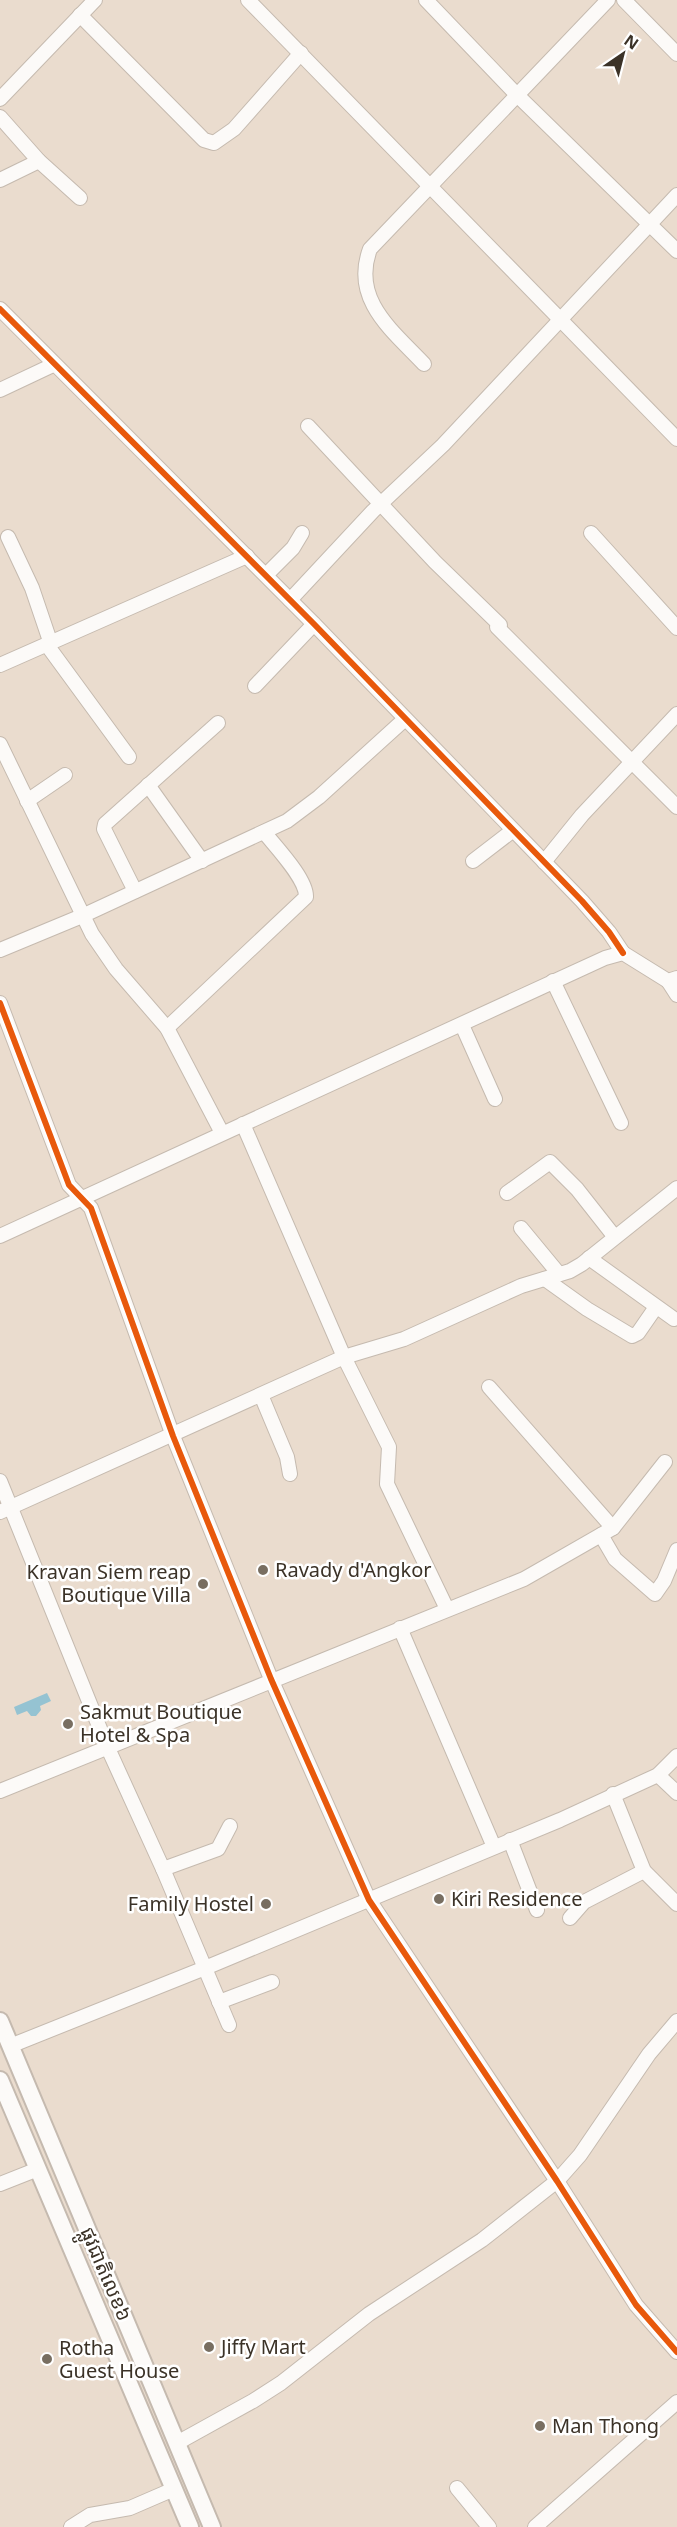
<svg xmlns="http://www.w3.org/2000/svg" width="677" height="2527" viewBox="0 0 677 2527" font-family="'Noto Sans','Noto Sans Khmer',sans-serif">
	<rect width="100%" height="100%" fill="#eadcce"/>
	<polygon fill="#95c3d2" points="47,1693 51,1701 40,1706 41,1710 36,1716 31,1716 27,1711 17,1715 14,1707"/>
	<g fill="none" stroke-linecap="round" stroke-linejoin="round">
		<defs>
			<g id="minor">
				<polyline points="248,0 677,439"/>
				<polyline points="426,0 516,94 677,251"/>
				<polyline points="624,0 677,54"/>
				<polyline points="80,15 204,140 214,143 234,129 301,53"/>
				<polyline points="0,99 95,0"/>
				<polyline points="0,117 39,161 80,198"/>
				<polyline points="0,180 39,161"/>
				<polyline points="0,309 314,624 582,901 609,932 623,953"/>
				<path d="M 424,364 C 393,331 351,300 370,249 L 608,0"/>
				<polyline points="0,390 53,365"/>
				<polyline points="308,426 435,562 500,625"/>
				<polyline points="591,533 677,628"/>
				<polyline points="8,537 32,588 51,644"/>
				<polyline points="266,575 293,548 302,533"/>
				<polyline points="290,600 373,511 443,445 677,195"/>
				<polyline points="497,627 677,807"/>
				<polyline points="47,645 129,757"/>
				<polyline points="0,665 247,556"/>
				<polyline points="255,686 314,624"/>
				<polyline points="0,744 92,934 116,969 167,1028 222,1133"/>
				<polyline points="148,785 202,861"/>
				<polyline points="27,801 65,775"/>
				<polyline points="473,861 512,831"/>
				<polyline points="544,862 582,815 677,714"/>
				<polyline points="135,891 104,829 105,824 218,723"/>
				<polyline points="0,950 82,916 287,821 319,797 405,719"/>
				<polyline points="553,981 621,1123"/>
				<polyline points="668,981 677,995"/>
				<polyline points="0,1003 69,1185 91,1208 173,1436 271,1679 369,1900 557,2181 636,2305 677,2352"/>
				<polyline points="462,1025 495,1099"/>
				<path d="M 167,1028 L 306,897 C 307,879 275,846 264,832"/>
				<polyline points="243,1124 344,1357 389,1447 387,1484 447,1609"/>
				<polyline points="507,1193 550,1162 577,1189 614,1236"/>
				<polyline points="521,1228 559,1274"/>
				<polyline points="0,1236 605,958 623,953 668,981 677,978"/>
				<polyline points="589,1258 674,1319"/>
				<polyline points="545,1279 587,1309 632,1336 638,1333 656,1307"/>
				<polyline points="489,1387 613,1528"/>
				<polyline points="261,1395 287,1457 290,1474"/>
				<polyline points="0,1481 107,1746 163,1869 229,2025"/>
				<polyline points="0,1512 344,1357 404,1339 521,1286 570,1271 582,1264 677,1188"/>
				<polyline points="601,1535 615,1559 655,1594 664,1581 677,1550"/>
				<polyline points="400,1628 494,1847"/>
				<polyline points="658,1775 677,1793"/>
				<polyline points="0,1791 524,1579 613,1528 665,1462"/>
				<polyline points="613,1794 644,1871 677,1904"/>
				<polyline points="510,1840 537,1910"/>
				<polyline points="163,1869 218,1849 230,1826"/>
				<polyline points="570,1918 584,1902 644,1871"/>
				<polyline points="219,2002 272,1982"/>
				<polyline points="10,2046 205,1968 560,1820 658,1775 677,1756"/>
				<polyline points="0,2184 38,2169"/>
				<polyline points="177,2443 253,2401 281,2383 369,2314 482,2240 557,2181 580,2155 649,2054 677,2021"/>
				<polyline points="457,2488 489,2527"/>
				<polyline points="71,2527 90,2515 130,2508 174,2489"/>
				<polyline points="535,2527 677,2402"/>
			</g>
			<g id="major">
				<polyline points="0,2021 212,2527"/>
				<polyline points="0,2080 190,2527"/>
			</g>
		</defs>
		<use href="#minor" stroke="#c5baaf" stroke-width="16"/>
		<use href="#major" stroke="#c5baaf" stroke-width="20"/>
		<use href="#minor" stroke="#fcfaf8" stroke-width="14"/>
		<use href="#major" stroke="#fcfaf8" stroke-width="16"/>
		<defs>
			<g id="cycleway">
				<polyline points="0,309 314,624 582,901 609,932 623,953"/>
				<polyline points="0,1003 69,1185 91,1208 173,1436 271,1679 369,1900 557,2181 636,2305 677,2352"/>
			</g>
		</defs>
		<use href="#cycleway" stroke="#fff" stroke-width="10"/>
		<use href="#cycleway" stroke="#e8590c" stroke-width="6"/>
	</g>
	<g fill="#786e61" stroke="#fff" stroke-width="2">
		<circle cx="263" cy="1570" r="6"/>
		<circle cx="203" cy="1584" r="6"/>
		<circle cx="68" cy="1724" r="6"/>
		<circle cx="439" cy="1899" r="6"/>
		<circle cx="266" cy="1904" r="6"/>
		<circle cx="209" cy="2347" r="6"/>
		<circle cx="47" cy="2359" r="6"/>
		<circle cx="540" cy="2426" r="6"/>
	</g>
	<g text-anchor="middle" stroke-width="5" stroke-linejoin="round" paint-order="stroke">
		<g font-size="20" fill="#3b3227" stroke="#fff" text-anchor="start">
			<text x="275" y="1577">Ravady d'Angkor</text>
			<text x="191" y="1579" text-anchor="end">Kravan Siem reap<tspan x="191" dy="23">Boutique Villa</tspan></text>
			<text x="80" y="1719">Sakmut Boutique<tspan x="80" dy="23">Hotel &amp; Spa</tspan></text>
			<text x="451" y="1906">Kiri Residence</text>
			<text x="254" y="1911" text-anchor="end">Family Hostel</text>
			<text x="221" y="2354">Jiffy Mart</text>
			<text x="59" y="2355">Rotha<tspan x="59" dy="23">Guest House</tspan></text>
			<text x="552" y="2433">Man Thong</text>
		</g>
		<g font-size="20" fill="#3b3227" stroke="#fff">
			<text transform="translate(106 2274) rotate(67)" y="7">ផ្លូវជាតិលេខ៦</text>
		</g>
	</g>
	<g transform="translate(623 54) rotate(35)" stroke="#ffffff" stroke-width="4.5" paint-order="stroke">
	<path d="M0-4.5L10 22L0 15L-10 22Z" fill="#3b3227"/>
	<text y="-9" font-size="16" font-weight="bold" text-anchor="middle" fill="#3b3227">N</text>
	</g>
</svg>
